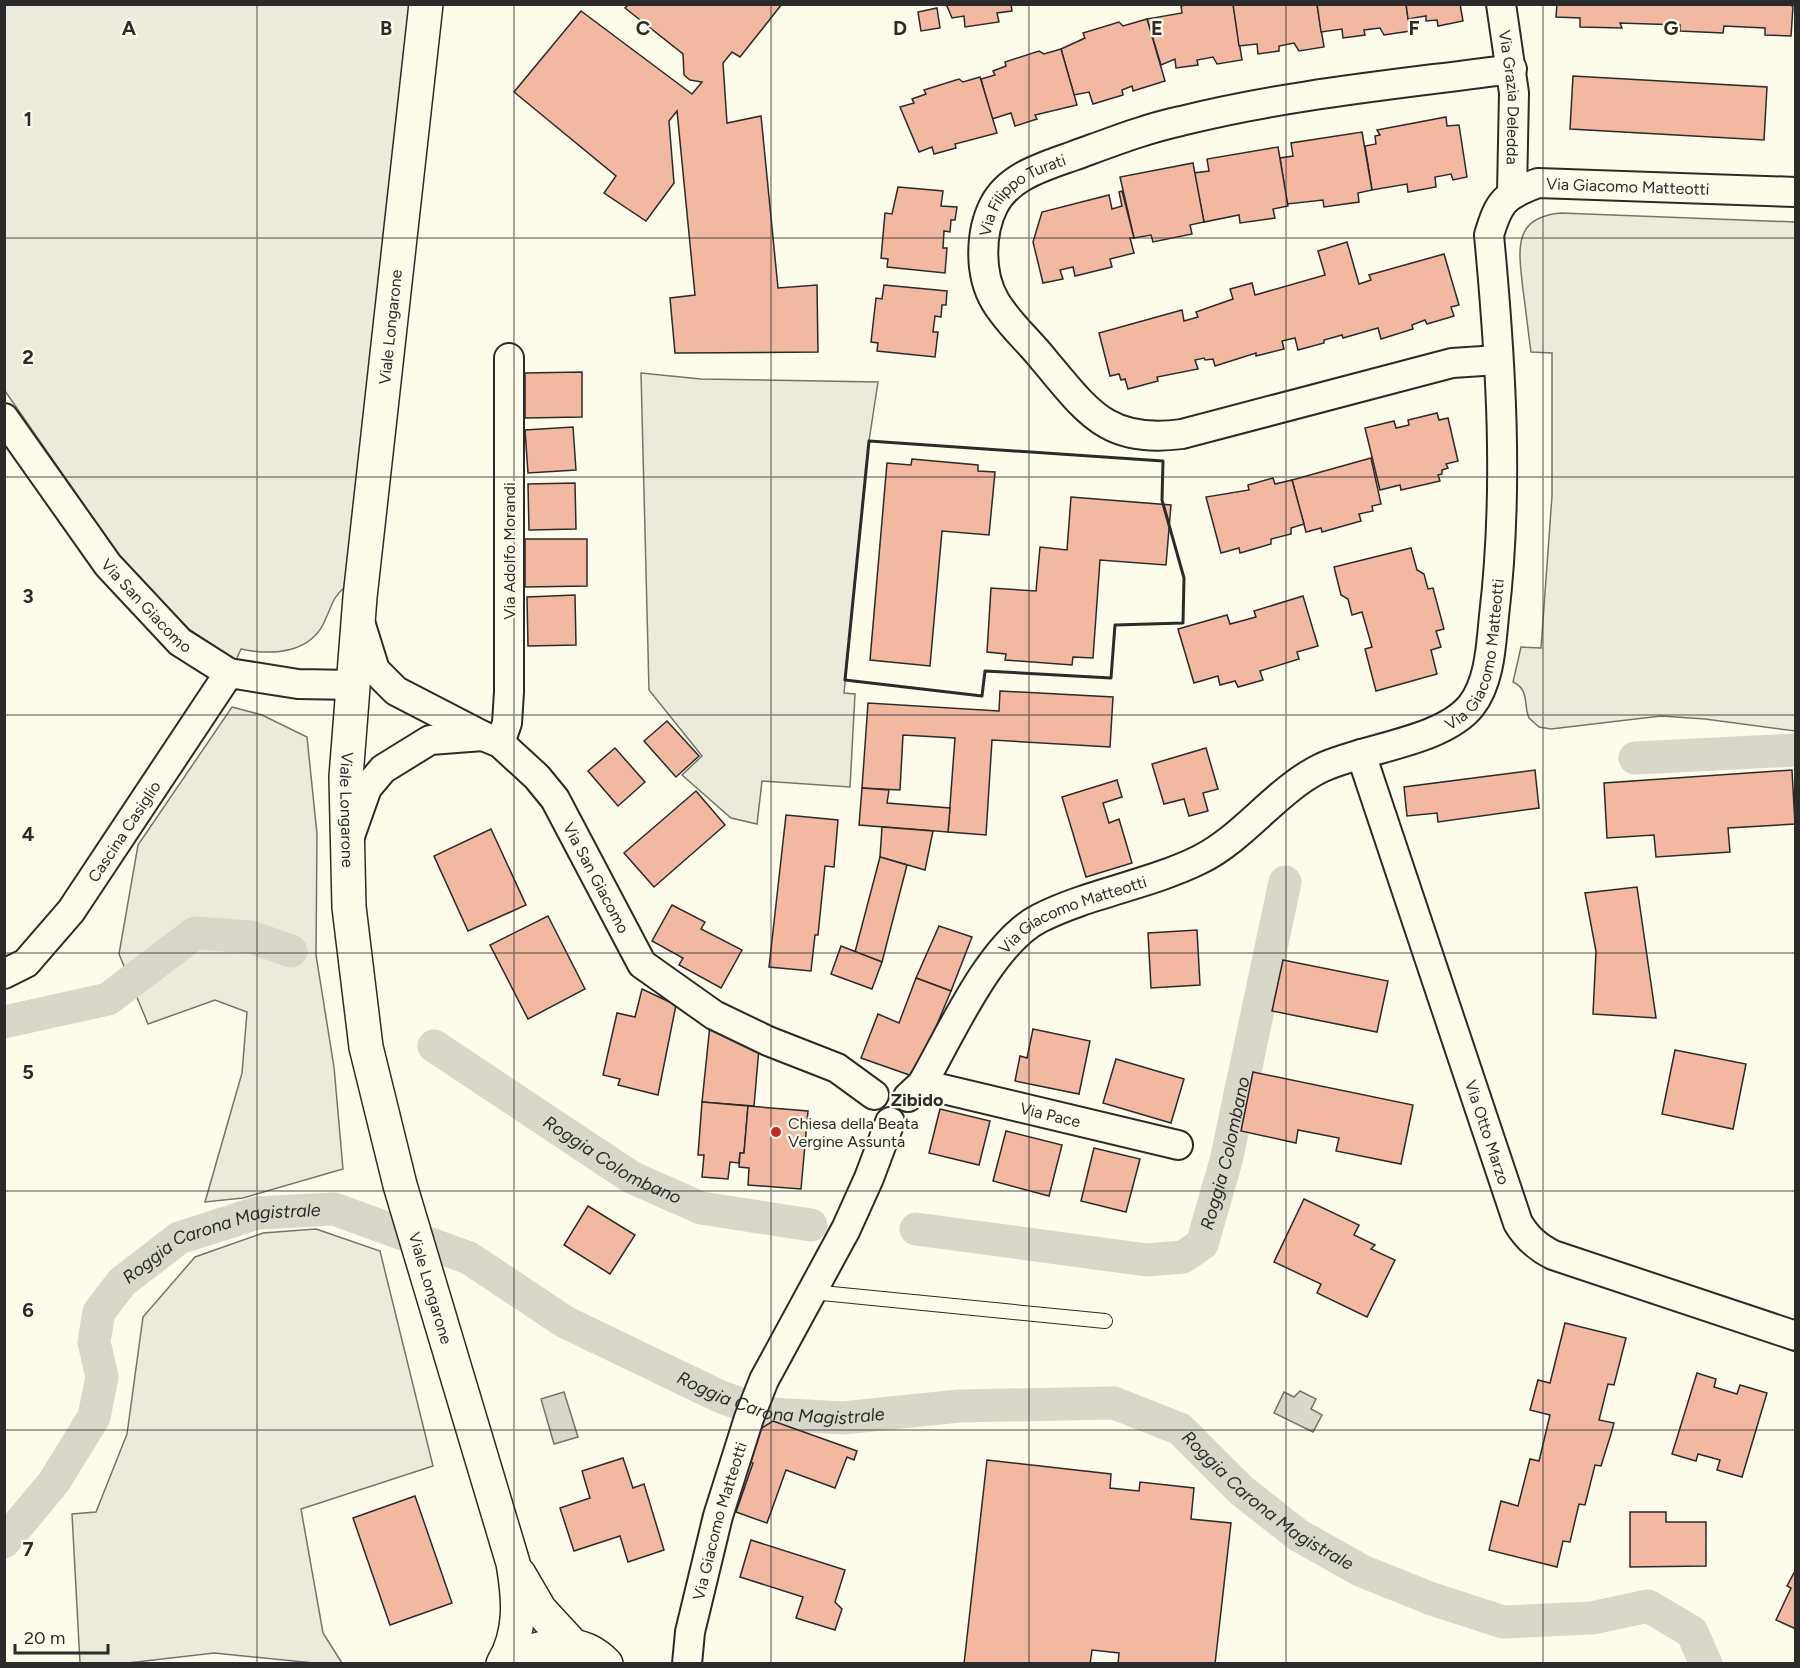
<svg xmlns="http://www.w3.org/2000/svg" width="1800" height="1668" viewBox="0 0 1800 1668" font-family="Figtree,sans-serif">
	<rect width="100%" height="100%" fill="#fdfbea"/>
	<g fill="#ecebdb" stroke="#74746e" stroke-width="1.5">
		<path d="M 4,5 L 409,5 L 345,587 C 333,597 332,605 326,618 C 313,653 274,656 241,649 L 236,660 L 190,630 L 169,611 L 119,555 L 5,391 Z"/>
		<path d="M 1561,213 L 1795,222 L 1795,731 L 1705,719 L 1661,716 L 1551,729 L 1539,727 L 1529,718 C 1523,704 1530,690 1513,682 L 1521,647 L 1541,648 L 1552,496 L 1552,353 L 1531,352 C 1528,331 1526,311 1523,290 C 1519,252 1511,217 1561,213 Z"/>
		<polygon points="641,373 701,379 878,382 869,441 844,693 855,694 850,787 762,781 757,824 731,818 682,775 702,756 649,690"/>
		<polygon points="232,707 262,715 307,737 317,834 316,955 334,1067 343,1169 243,1198 205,1202 242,1073 247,1012 215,1000 148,1024 119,954 138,845"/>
		<polygon points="316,1229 380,1251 433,1466 301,1509 323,1633 342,1663 314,1663 214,1653 128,1663 80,1663 72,1514 96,1512 127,1434 143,1317 195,1257 263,1233"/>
	</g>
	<g fill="#d8d7c9" stroke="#74746e" stroke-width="1.5">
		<polygon points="1300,1391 1316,1399 1311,1409 1322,1415 1313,1432 1274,1413 1284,1392 1294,1397"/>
		<polygon points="564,1392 578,1437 554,1444 541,1399"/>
	</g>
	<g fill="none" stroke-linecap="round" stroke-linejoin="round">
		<g stroke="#d8d7c9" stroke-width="33">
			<polyline points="1635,758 1796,750"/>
			<polyline points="4,1022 108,999 195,933 251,937 291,951"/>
			<path id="s1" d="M 434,1046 L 631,1177 L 701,1208 L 811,1225"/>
			<path id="s2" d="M 916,1229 L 1147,1260 L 1183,1257 L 1202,1244 L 1226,1161 L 1285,882"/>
			<path id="s3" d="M 4,1542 L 54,1482 L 94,1417 L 102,1377 L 94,1342 L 99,1312 L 122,1282 L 179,1238 L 257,1213 L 334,1209 L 469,1258 L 565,1322 L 721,1397 L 770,1414 L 843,1418 L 959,1406 L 1114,1403 L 1180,1429 L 1242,1491 L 1298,1535 L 1362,1571 L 1432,1599 L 1503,1622 L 1592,1618 L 1648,1606 L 1692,1632 L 1706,1664"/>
		</g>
	</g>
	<g fill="#f2b8a0" stroke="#2b2b2b" stroke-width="1.5">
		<polygon points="629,4 782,4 740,57 732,52 723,63 727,123 761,116 778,288 817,285 818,352 675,353 670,298 695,295 677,111 669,121 674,183 646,221 604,193 616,176 514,92 581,11 692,94 702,82 690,80 684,75 683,54 625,8"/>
		<polygon points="943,4 1011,4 1012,11 997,13 999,22 965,27 964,16 952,18 947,6"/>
		<polygon points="1191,4 1233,4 1242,60 1217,64 1213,57 1197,60 1198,65 1176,68 1175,59 1161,65 1147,19 1182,13 1181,6"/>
		<polygon points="1233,4 1317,4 1324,47 1299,51 1294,43 1279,46 1279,51 1258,54 1257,44 1239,46"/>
		<polygon points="1317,4 1406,4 1410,31 1384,35 1380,28 1364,30 1365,35 1343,38 1342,29 1321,32"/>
		<polygon points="1406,4 1460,4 1463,21 1438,26 1437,20 1426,21 1426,16 1408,19"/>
		<polygon points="1557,4 1790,4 1793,7 1791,36 1765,35 1765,28 1724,26 1723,33 1680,31 1680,25 1620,23 1622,28 1580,27 1580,18 1556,17"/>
		<polygon points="937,8 940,28 921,31 918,12"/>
		<polygon points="1147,19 1165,81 1133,91 1132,86 1122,90 1123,95 1093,104 1089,92 1074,95 1061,49 1085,38 1083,33 1119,22 1123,26"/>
		<polygon points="1061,49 1077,105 1035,115 1037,119 1015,126 1011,113 992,119 981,79 995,75 993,71 1006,66 1005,62 1039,51 1044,54"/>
		<polygon points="1573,76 1767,87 1764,140 1570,129"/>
		<polygon points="980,77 997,133 955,144 956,148 934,154 932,147 919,152 900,107 914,103 912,99 926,94 924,90 959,79 963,82"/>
		<polygon points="1446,117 1447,126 1459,125 1467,177 1453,180 1451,174 1435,177 1436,187 1408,192 1407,184 1372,190 1365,146 1376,144 1375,136 1380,135 1377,130"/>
		<polygon points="1362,132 1372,190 1358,193 1359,202 1324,207 1323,200 1287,204 1280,158 1293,156 1291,143"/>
		<polygon points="1278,147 1288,206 1273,209 1275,218 1240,223 1239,215 1204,222 1194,173 1209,171 1207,159"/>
		<polygon points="1193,163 1204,222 1190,225 1192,234 1153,242 1151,235 1134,238 1120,177"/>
		<polygon points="898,187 943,191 941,206 957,207 955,220 951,220 950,232 944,231 943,248 947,248 945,273 887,267 888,259 881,258 885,213 892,214"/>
		<polygon points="1122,191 1134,238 1130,238 1134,253 1110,259 1112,267 1075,276 1073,267 1060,270 1063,279 1043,283 1033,242 1042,212 1109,195 1112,209 1122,206 1119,192"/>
		<polygon points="1347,242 1359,284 1371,280 1369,275 1444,254 1459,305 1451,307 1454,316 1427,324 1425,320 1412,325 1413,329 1381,339 1378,328 1343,338 1342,335 1324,340 1324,343 1298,350 1295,338 1282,341 1284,349 1256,356 1256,353 1215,366 1213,359 1205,360 1204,358 1195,360 1198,369 1157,377 1158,381 1128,389 1125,379 1121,380 1119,374 1110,376 1099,333 1182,310 1184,321 1198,317 1196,312 1233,299 1230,289 1252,283 1255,295 1325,275 1318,251"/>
		<polygon points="884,285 947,291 946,305 942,305 941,317 935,316 933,332 938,332 935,357 877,351 878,343 871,342 876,298 882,299"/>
		<polygon points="582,372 582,417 525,418 525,373"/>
		<polygon points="1437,413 1439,420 1448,418 1458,461 1446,464 1448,468 1442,470 1442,474 1438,475 1440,481 1401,490 1400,485 1380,490 1365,428 1394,421 1396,428 1409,425 1408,420"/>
		<polygon points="573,427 576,470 528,473 525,430"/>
		<polygon points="1371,458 1381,504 1372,506 1373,511 1359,514 1361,521 1322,532 1321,528 1306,532 1292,480"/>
		<polygon points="912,459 978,465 978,471 995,472 989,535 942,531 930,666 870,660 887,463 911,465"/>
		<polygon points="1273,478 1275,484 1292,480 1304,524 1291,528 1291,534 1271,539 1271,544 1240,553 1239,548 1221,553 1206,497 1249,490 1248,485"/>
		<polygon points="575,483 576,529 529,530 528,484"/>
		<polygon points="1071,497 1171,505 1166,565 1100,560 1093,658 1073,657 1072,665 1005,660 1006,654 987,652 991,588 1036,591 1040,547 1067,550"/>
		<polygon points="525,539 587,539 587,586 525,587"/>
		<polygon points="1411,548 1417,570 1424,574 1428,589 1433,588 1444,629 1436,631 1441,647 1431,650 1437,674 1376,691 1365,649 1372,647 1362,612 1352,615 1348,599 1341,595 1334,567"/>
		<polygon points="575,595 576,645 528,646 527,597"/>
		<polygon points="1303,596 1318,646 1297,652 1299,659 1260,671 1263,680 1238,687 1235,681 1220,685 1218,676 1194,683 1178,629 1227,615 1230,624 1256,617 1254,611"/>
		<polygon points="1000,691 1113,697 1110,747 992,740 986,835 948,832 955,738 903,735 900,790 862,788 868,703 999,711"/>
		<polygon points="667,721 699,756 676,777 644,741"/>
		<polygon points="615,748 645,782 618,806 588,771"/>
		<polygon points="1206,748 1218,789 1203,793 1208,811 1189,816 1184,799 1164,804 1152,764"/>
		<polygon points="1535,770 1539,808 1438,822 1437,813 1407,816 1404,787"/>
		<polygon points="1792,770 1795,824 1728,828 1730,852 1656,857 1654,835 1607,838 1604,783"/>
		<polygon points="1117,780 1122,797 1103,803 1109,823 1119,819 1132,863 1086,877 1062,797"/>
		<polygon points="862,788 889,790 887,803 950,808 948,832 859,825"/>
		<polygon points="696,791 725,825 654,887 624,853"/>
		<polygon points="786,815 838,820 834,867 825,866 818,935 815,935 811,971 769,967"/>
		<polygon points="882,827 933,831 925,870 880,857"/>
		<polygon points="491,829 526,905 468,931 434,856"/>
		<polygon points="880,857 907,865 882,962 855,952"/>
		<polygon points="1637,887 1656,1018 1593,1014 1596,951 1585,893"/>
		<polygon points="672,905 705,922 701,929 742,950 721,988 679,965 683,958 652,941"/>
		<polygon points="548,916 585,989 528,1019 490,945"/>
		<polygon points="939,926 972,937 951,991 916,978"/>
		<polygon points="1197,930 1200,985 1151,988 1148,933"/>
		<polygon points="841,946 882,962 872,989 831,974"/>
		<polygon points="1283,960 1388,981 1377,1032 1272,1011"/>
		<polygon points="916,978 951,991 915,1077 861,1058 878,1014 899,1023"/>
		<polygon points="642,989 676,1005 658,1095 618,1085 620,1079 603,1075 617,1013 635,1017"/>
		<polygon points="710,1025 759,1048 754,1106 702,1102"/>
		<polygon points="1033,1029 1090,1041 1079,1094 1015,1081 1020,1056 1027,1058"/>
		<polygon points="1675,1050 1746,1064 1733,1129 1662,1114"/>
		<polygon points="1116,1059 1184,1079 1171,1123 1103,1103"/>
		<polygon points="1253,1072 1413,1105 1401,1164 1336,1151 1339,1138 1298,1130 1296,1143 1241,1131"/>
		<polygon points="702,1102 748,1106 744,1153 740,1153 739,1163 730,1162 728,1179 702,1177 704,1155 698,1155"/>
		<polygon points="748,1106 808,1111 801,1189 748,1185 749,1168 739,1167 740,1153 744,1153"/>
		<polygon points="940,1109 990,1121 979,1165 929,1153"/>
		<polygon points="1006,1131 1062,1145 1049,1196 993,1181"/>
		<polygon points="1094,1148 1140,1159 1126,1212 1081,1201"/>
		<polygon points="1304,1199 1359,1225 1354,1235 1375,1245 1371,1249 1395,1260 1367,1317 1317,1293 1321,1284 1274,1262"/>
		<polygon points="588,1206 635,1235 610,1274 564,1245"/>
		<polygon points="1565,1323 1626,1338 1614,1385 1608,1384 1599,1420 1614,1423 1611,1434 1601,1466 1595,1465 1585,1505 1579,1504 1570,1542 1563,1541 1557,1567 1489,1550 1501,1501 1518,1506 1530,1459 1539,1461 1550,1415 1530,1410 1538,1380 1550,1383"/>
		<polygon points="1697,1373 1716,1379 1714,1387 1737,1394 1740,1385 1767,1393 1742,1477 1717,1470 1720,1460 1698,1454 1696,1461 1672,1454"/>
		<polygon points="773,1421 857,1451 854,1460 847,1457 835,1488 786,1470 767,1523 736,1512 753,1463 748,1462 760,1429"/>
		<polygon points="623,1458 633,1488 644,1484 664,1550 628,1562 620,1536 574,1551 560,1508 590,1498 582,1471"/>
		<polygon points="987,1460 1111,1474 1110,1488 1139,1491 1140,1482 1194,1488 1191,1519 1231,1523 1215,1664 1118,1664 1119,1653 1092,1650 1090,1664 964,1664"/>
		<polygon points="415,1496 452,1603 390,1625 353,1518"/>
		<polygon points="1630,1512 1666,1512 1666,1522 1706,1522 1706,1566 1630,1567"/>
		<polygon points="751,1540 845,1570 835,1602 842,1609 835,1630 796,1618 803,1597 740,1577"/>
		<polygon points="1796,1569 1796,1629 1776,1620 1791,1588 1787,1586"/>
	</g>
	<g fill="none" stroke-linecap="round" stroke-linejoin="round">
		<defs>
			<polyline id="lane" points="812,1292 1105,1321"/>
			<g id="street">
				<path id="s4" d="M 1501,4 L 1514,93 L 1512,192"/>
				<path id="s5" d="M 1498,360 L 1452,363 L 1182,434 C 1107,444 1088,412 1044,360 C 1029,341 1007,322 995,301 C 979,274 980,232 994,205 C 1009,176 1045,166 1073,156 C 1109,143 1144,129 1181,121 C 1289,94 1402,84 1512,69"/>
				<path id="s6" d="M 4,418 L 108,565 L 180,642 L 229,673 L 298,684 L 354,685"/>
				<path id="s7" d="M 360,622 L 375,670 L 396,691 L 483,736 L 500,743 L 537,777 L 555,799 L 642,964 L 714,1015 L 768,1041 L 837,1068 L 874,1095"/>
				<polyline points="500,743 507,723 509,692 509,358"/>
				<path id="s8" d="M 1361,754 L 1518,1223 C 1527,1238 1537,1247 1553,1255 L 1796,1336"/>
				<polyline points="350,836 367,788 383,769 430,740 483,736"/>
				<path id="s9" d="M 4,974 L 26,963 L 71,911 L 229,673"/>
				<path id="s10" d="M 922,1084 L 1178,1145"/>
				<path id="s11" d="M 908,1097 L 922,1084 C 950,1036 990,943 1040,918 C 1090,893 1148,885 1199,860 C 1243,839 1276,790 1321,768 C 1363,748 1442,742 1471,706 C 1490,682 1491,645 1494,616 C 1509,489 1501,362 1489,235 C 1499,201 1505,195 1538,183 L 1796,192"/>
				<path id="s12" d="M 687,1664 L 690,1632 L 718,1516 L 749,1418 L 764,1380 L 846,1229 L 869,1178 L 890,1122"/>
			</g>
			<g id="secondary">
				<path id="s13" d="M 426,4 L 360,597 L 346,777 L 349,907 L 366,1047 L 400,1185 L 513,1563 C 519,1598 522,1632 503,1664"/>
				<polyline points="519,1574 540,1610 574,1647"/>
				<path d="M 508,1664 C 536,1644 579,1635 606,1664"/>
			</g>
		</defs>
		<use href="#lane" stroke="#2b2b2b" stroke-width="16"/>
		<use href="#street" stroke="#2b2b2b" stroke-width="32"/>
		<use href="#secondary" stroke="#2b2b2b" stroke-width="36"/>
		<use href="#lane" stroke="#fdfbea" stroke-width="14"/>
		<use href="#street" stroke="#fdfbea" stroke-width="28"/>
		<use href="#secondary" stroke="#fdfbea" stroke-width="33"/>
		<polygon stroke="#2b2b2b" stroke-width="3" points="869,441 1163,461 1162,500 1184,578 1183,623 1115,625 1111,678 985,671 982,696 845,680"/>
	</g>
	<path fill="none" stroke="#2b2b2b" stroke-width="1.5" stroke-opacity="0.55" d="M 257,4 L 257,1664M 514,4 L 514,1664M 771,4 L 771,1664M 1029,4 L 1029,1664M 1286,4 L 1286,1664M 1543,4 L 1543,1664M 4,238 L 1796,238M 4,477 L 1796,477M 4,715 L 1796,715M 4,953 L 1796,953M 4,1191 L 1796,1191M 4,1430 L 1796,1430"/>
	<circle fill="#c62828" stroke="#fdfbea" stroke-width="2" cx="776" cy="1132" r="6"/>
	<g text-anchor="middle" stroke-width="4.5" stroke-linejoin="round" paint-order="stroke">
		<g font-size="16" fill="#2b2b2b" stroke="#fdfbea">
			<text dy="6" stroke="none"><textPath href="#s4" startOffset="94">Via Grazia Deledda</textPath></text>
			<text dy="6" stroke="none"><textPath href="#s11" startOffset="1354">Via Giacomo Matteotti</textPath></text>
			<text dy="6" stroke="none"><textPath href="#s5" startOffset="696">Via Filippo Turati</textPath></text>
			<text transform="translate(390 327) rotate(-84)" y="6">Viale Longarone</text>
			<text transform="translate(509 551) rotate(-90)" y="6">Via Adolfo Morandi</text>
			<text dy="6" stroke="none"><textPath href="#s6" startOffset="236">Via San Giacomo</textPath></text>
			<text dy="6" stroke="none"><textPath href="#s11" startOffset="762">Via Giacomo Matteotti</textPath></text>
			<text dy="6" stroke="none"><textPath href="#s13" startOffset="810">Viale Longarone</textPath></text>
			<text dy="6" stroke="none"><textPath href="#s9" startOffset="189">Cascina Casiglio</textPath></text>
			<text dy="6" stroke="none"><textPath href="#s7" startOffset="364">Via San Giacomo</textPath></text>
			<text dy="6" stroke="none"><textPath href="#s11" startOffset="256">Via Giacomo Matteotti</textPath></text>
			<text dy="6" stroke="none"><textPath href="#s10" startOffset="132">Via Pace</textPath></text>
			<text dy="6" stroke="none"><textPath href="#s8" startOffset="399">Via Otto Marzo</textPath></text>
			<text dy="6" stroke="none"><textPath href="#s13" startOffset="1298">Viale Longarone</textPath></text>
			<text dy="6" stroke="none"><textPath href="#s12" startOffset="147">Via Giacomo Matteotti</textPath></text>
		</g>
		<g font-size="16" fill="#2b2b2b" stroke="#fdfbea" text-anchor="start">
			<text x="788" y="1129">Chiesa della Beata<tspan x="788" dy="18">Vergine Assunta</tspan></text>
		</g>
		<g font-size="18" font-weight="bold" fill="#2b2b2b" stroke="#fdfbea">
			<text x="917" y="1106">Zibido</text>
		</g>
		<g font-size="18" font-style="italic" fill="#2b2b2b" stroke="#fdfbea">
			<text dy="6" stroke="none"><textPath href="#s2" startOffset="386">Roggia Colombano</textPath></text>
			<text dy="6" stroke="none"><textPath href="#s1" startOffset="212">Roggia Colombano</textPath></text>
			<text dy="6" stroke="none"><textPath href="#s3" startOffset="410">Roggia Carona Magistrale</textPath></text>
			<text dy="6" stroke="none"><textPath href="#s3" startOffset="1022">Roggia Carona Magistrale</textPath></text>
			<text dy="6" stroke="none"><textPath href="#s3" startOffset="1544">Roggia Carona Magistrale</textPath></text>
		</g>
	</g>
	<g font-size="20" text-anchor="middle" font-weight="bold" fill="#2b2b2b" stroke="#fdfbea" stroke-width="4.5" stroke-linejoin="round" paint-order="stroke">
		<text x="129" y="35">A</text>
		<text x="386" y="35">B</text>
		<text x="643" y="35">C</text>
		<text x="900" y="35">D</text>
		<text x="1157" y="35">E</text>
		<text x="1414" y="35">F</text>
		<text x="1671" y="35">G</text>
		<text x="28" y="126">1</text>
		<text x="28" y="364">2</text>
		<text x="28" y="603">3</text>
		<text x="28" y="841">4</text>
		<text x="28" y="1079">5</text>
		<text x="28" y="1317">6</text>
		<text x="28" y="1556">7</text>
	</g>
	<rect width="1800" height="1668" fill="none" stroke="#2b2b2b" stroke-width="12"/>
	<path d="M15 1644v9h93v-9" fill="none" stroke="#2b2b2b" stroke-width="3"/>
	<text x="24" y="1644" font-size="18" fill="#2b2b2b" stroke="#fdfbea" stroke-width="4.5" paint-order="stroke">20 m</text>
</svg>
